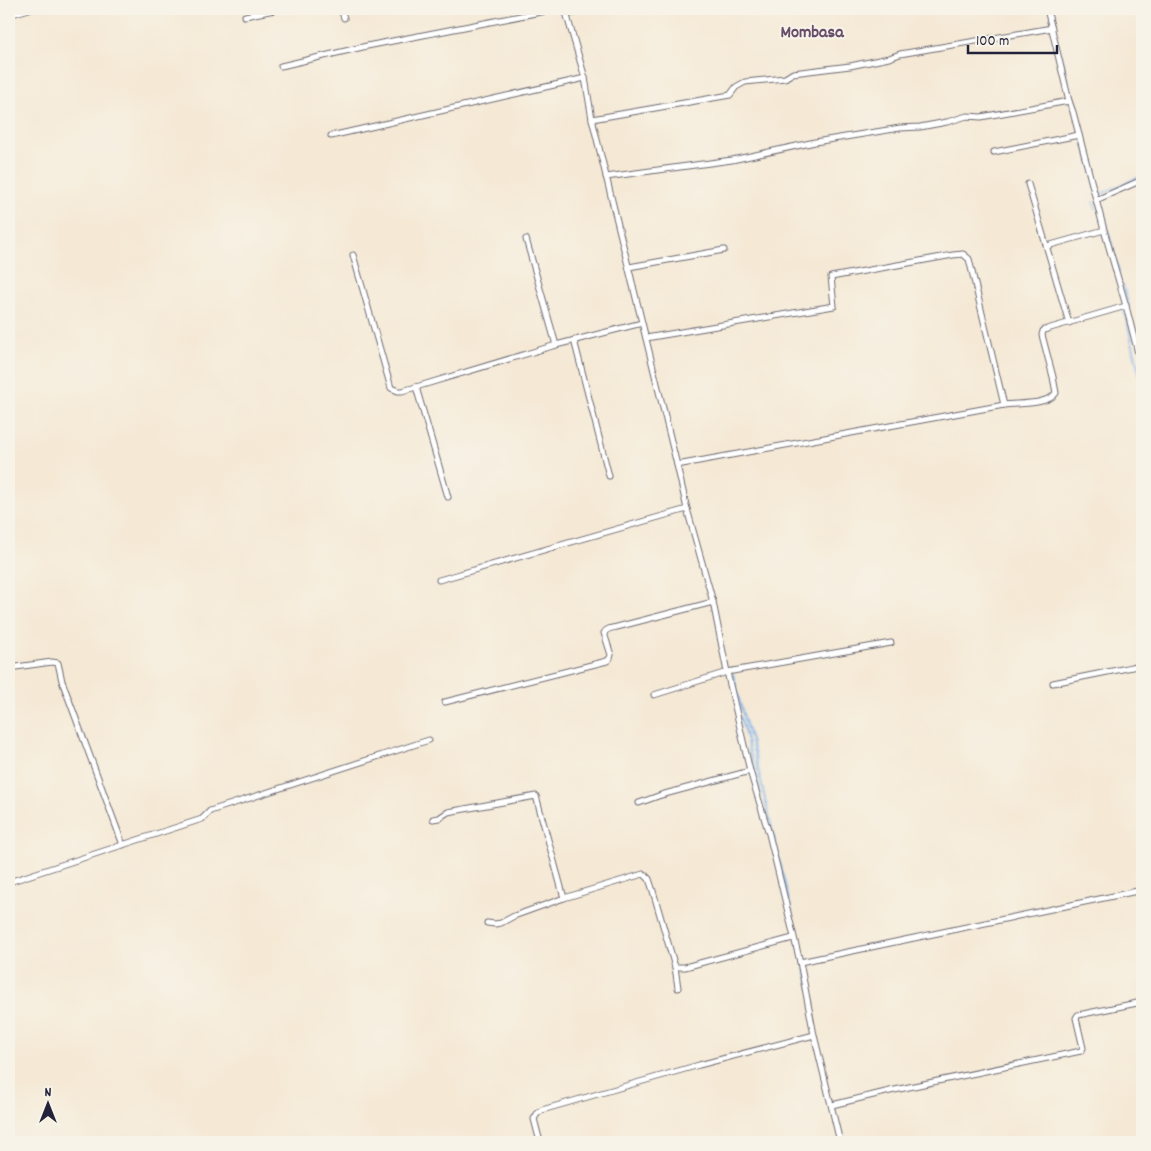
<svg xmlns="http://www.w3.org/2000/svg" width="1151" height="1151" viewBox="0 0 1151 1151" font-family="Dekko,sans-serif">
	<rect width="100%" height="100%" fill="#f7f3e8"/>
	<filter id="ink" filterUnits="userSpaceOnUse"><feTurbulence type="fractalNoise" baseFrequency=".02" numOctaves="2"/><feDisplacementMap in="SourceGraphic" scale="10" xChannelSelector="R" yChannelSelector="G"/><feConvolveMatrix kernelMatrix="1 2 1 2 8 2 1 2 1" color-interpolation-filters="sRGB"/></filter>
	<filter id="wash" filterUnits="userSpaceOnUse"><feTurbulence type="fractalNoise" baseFrequency=".0096" numOctaves="4" result="noise"/><feDisplacementMap in="SourceGraphic" scale="20" xChannelSelector="R" yChannelSelector="G"/><feGaussianBlur stdDeviation="1.12" result="paint"/><feColorMatrix in="noise" values="0 0 0 0 0 0 0 0 0 0 0 0 0 0 0 0 0 1.4 0 .05"/><feComposite in="paint" operator="in"/></filter>
	<g filter="url(#wash)">
		<rect width="100%" height="100%" fill="#f5e9d5"/>
		<g fill="none" stroke-linecap="round" stroke-linejoin="round">
			<g stroke="#7cb5ec" stroke-width="2">
				<polyline points="1061,54 1064,69 1079,118 1085,147 1091,164 1097,189 1100,193 1103,193 1142,176"/>
				<polyline points="1093,202 1096,208"/>
				<polyline points="1099,202 1103,212 1119,272"/>
				<polyline points="1123,286 1129,306"/>
				<polyline points="1124,309 1142,384"/>
				<polyline points="733,674 742,711 753,748 802,957 815,1004"/>
				<polyline points="740,717 745,733 760,795"/>
			</g>
		</g>
	</g>
	<g filter="url(#ink)">
		<g fill="none" stroke-linecap="round" stroke-linejoin="round">
			<defs>
				<g id="street">
					<polyline points="341,9 344,18"/>
					<polyline points="565,9 585,78 592,119 677,465 687,509 713,602 727,672 750,771 769,834 800,962 814,1035 840,1142"/>
					<polyline points="1047,9 1069,101 1073,112 1104,230 1126,306 1142,369"/>
					<polyline points="567,14 596,9"/>
					<polyline points="9,15 29,9"/>
					<polyline points="245,16 279,9"/>
					<polyline points="281,66 367,46 556,9"/>
					<polyline points="592,119 730,95 736,87 745,82 785,78 793,73 850,66 889,58 900,54 1052,28"/>
					<polyline points="331,136 585,78"/>
					<polyline points="994,152 1079,135"/>
					<polyline points="606,177 732,160 815,142 900,128 920,127 947,122 967,116 981,117 1069,101"/>
					<polyline points="1028,184 1069,323"/>
					<polyline points="1096,200 1142,180"/>
					<polyline points="526,239 556,345"/>
					<polyline points="1047,246 1104,230"/>
					<polyline points="353,255 391,388 398,391 402,391 416,387 556,345 642,323"/>
					<polyline points="629,267 724,250"/>
					<polyline points="646,338 834,306 831,277 953,255 963,254 969,259 1004,405"/>
					<polyline points="574,340 609,476"/>
					<polyline points="416,387 448,497"/>
					<path d="M 677,465 L 1004,405 C 1018,403 1048,405 1056,393 L 1053,377 L 1042,335 L 1043,331 L 1047,329 L 1126,306"/>
					<polyline points="439,580 687,509"/>
					<polyline points="9,668 52,662 58,663 62,681 123,845"/>
					<polyline points="1053,683 1142,665"/>
					<polyline points="654,695 727,672 891,643"/>
					<path d="M 445,702 L 607,661 L 610,658 L 611,655 L 604,633 C 607,628 612,628 617,627 L 713,602"/>
					<polyline points="639,803 661,795 750,771"/>
					<polyline points="433,819 439,818 448,812 536,796 564,898"/>
					<polyline points="9,882 202,819 210,811 429,740"/>
					<polyline points="487,923 495,924 501,923 514,916 564,898 643,874 645,875 649,879 653,891 675,967 678,988"/>
					<polyline points="800,962 1142,890"/>
					<polyline points="675,967 685,967 793,938"/>
					<polyline points="832,1105 890,1091 1081,1051 1083,1048 1076,1018 1078,1015 1142,1002"/>
					<polyline points="540,1142 534,1119 537,1114 542,1110 699,1065 814,1035"/>
				</g>
			</defs>
			<use href="#street" stroke="#6c6871" stroke-width="7"/>
			<use href="#street" stroke="#fff" stroke-width="5"/>
		</g>
	</g>
	<g text-anchor="middle" stroke-width="4" stroke-linejoin="round" paint-order="stroke">
		<g font-size="18" font-weight="bold" fill="#694e6c" stroke="#f7f3e8">
			<text x="812" y="37">Mombasa</text>
		</g>
	</g>
	<rect width="1151" height="1151" fill="none" stroke="#f7f3e8" stroke-width="30"/>
	<g transform="translate(48 1104)" stroke="#f7f3e8" stroke-width="4" paint-order="stroke">
	<path d="M0-4L9 19L0 12L-9 19Z" fill="#22223b"/>
	<text y="-8" font-size="14" font-weight="bold" text-anchor="middle" fill="#22223b">N</text>
	</g>
	<path d="M968 45v8h89v-8" fill="none" stroke="#22223b" stroke-width="2.5"/>
	<text x="976" y="45" font-size="15" fill="#22223b" stroke="#f7f3e8" stroke-width="4" paint-order="stroke">100 m</text>
</svg>
